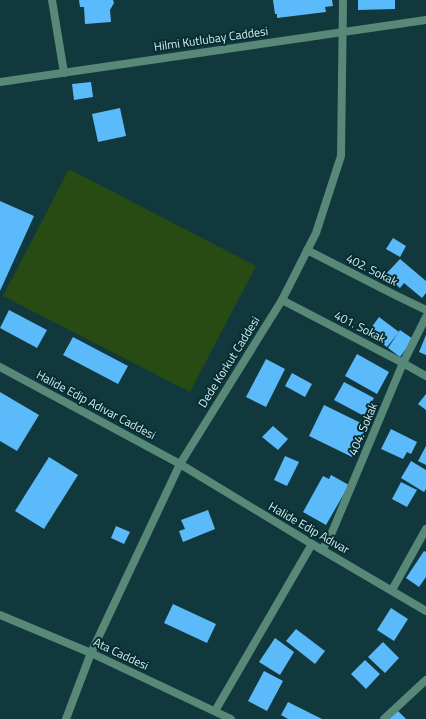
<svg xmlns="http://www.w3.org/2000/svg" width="426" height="719" viewBox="0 0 426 719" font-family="'Titillium Web',sans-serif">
	<rect width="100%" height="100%" fill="#11383c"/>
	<polygon fill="#274b13" points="69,169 256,266 190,392 3,296"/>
	<g fill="#5bbafa">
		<polygon points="79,0 113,0 114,3 110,10 111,22 85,24 84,7 80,7"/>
		<polygon points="273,0 332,0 333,6 325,7 326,12 277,18 277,14 275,14"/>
		<polygon points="358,0 395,0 395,9 358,10"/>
		<polygon points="91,82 93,97 74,100 72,84"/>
		<polygon points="120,108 126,136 98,142 92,114"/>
		<polygon points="0,201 34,216 0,291"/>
		<polygon points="393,238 406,246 400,257 386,249"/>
		<polygon points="400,259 426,281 426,293 422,298 404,283 400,288 385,275"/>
		<polygon points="9,310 47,330 37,348 0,328"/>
		<polygon points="379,317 399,332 387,347 372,336 376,332 371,328"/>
		<polygon points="400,330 413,339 400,357 388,348"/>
		<polygon points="426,335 426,355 419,352"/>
		<polygon points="73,337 128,366 118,384 63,355"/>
		<polygon points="357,354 389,372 377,394 345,376"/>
		<polygon points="266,359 285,369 266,407 246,397"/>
		<polygon points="292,373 312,384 305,397 285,386"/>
		<polygon points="344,382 374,398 364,416 334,400"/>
		<polygon points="0,392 39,415 17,451 0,441"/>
		<polygon points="426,394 426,410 418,404"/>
		<polygon points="324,405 367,426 352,457 309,436"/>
		<polygon points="273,426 288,439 278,450 262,437"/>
		<polygon points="391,429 417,442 411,454 407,452 403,459 381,449"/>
		<polygon points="426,446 426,465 418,461"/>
		<polygon points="285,456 299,462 287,486 274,480"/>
		<polygon points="49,457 78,475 44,529 15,511"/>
		<polygon points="411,461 426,470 426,489 424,492 401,478"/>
		<polygon points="331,475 349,485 326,525 303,512 323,476 329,479"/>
		<polygon points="401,482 417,490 407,507 392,499"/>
		<polygon points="208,510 215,529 183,542 179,531 185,529 181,520"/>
		<polygon points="116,526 130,532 124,544 111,538"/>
		<polygon points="424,551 426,552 426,577 419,587 406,578"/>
		<polygon points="173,604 216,624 207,643 164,623"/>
		<polygon points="391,608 408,619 394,641 377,630"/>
		<polygon points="296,629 325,651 315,664 286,641"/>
		<polygon points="275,638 294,652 280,675 259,662"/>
		<polygon points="383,642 399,658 385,673 368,657"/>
		<polygon points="365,660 380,674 366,689 351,674"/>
		<polygon points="264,671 283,681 267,711 248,701"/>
		<polygon points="288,702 322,719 288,719 281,715"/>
		<polygon points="397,710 406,719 388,719"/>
	</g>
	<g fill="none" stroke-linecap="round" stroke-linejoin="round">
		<g stroke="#588878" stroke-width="8">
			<polyline points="52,0 64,73"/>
			<polyline points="307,250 395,295 426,310"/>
			<polyline points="282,300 403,363 426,376"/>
			<polyline points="322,550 330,537 403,363 426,317"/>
			<polyline points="392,590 426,529"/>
			<polyline points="215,711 312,544"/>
			<polyline points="66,719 91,653 180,464 282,300 316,233 341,156 343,0"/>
			<polyline points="384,719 426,680"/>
		</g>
		<g stroke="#588878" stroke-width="8">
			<polyline points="0,82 426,20"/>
			<polyline points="0,367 180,464 312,544 426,611"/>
			<polyline points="0,615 91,653 231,719"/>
		</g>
	</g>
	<g text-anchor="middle" stroke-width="4" stroke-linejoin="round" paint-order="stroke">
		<g font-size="12" fill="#d6eaed" stroke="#052e32">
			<text transform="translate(211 39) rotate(-8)" y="4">Hilmi Kutlubay Caddesi</text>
			<text transform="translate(372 270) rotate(27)" y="4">402. Sokak</text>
			<text transform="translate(360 327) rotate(27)" y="4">401. Sokak</text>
			<text transform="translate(229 362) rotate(-58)" y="4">Dede Korkut Caddesi</text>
			<text transform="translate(96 405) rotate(28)" y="4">Halide Edip Adıvar Caddesi</text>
			<text transform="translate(363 429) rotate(-67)" y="4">404. Sokak</text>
			<text transform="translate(309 528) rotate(30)" y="4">Halide Edip Adıvar</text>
			<text transform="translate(121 654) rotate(25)" y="4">Ata Caddesi</text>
		</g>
	</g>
</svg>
